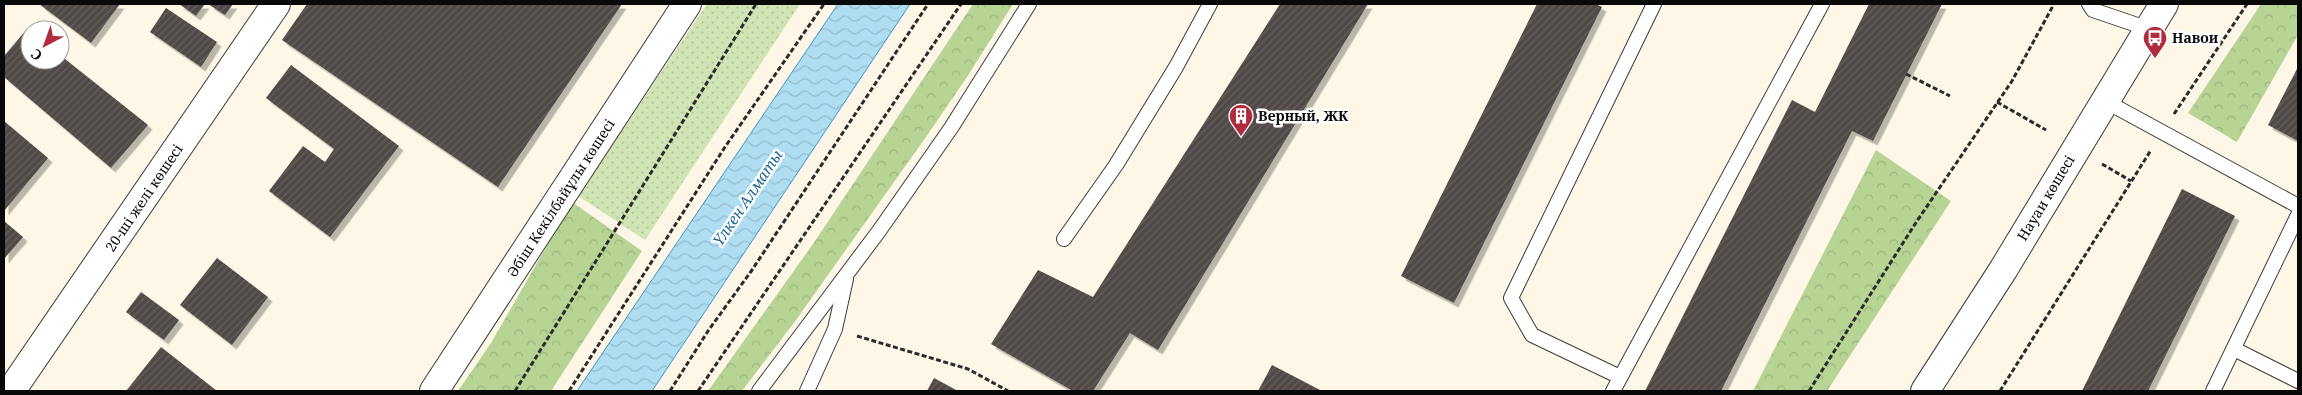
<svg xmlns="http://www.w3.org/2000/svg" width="2302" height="395" viewBox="0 0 2302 395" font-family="'Noto Serif',serif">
	<defs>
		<pattern id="grass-dots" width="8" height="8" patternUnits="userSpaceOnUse" patternTransform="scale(1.25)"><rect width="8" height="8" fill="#d1e5b4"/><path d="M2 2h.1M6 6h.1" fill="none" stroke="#b2c399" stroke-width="1.8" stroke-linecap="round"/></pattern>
		<pattern id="forest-crowns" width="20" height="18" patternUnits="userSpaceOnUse" patternTransform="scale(1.25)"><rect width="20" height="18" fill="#b7d495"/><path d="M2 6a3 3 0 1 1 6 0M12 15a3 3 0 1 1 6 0" fill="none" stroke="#9cb57f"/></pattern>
		<pattern id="water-waves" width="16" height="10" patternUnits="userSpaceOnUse" patternTransform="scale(1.25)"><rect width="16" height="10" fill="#afdef2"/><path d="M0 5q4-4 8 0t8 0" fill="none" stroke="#95bdce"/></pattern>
		<pattern id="building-hatch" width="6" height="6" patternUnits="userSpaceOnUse" patternTransform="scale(1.25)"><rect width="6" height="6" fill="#514a47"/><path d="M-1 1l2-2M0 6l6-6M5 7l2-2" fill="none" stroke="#655f5d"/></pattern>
		<filter id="shadow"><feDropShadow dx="4.5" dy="4.5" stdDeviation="0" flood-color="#0004"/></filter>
	</defs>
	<rect width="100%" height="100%" fill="#fef7e7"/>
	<polygon fill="url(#grass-dots)" points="707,4 800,4 645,240 578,196"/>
	<g fill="url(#forest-crowns)">
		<polygon points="973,4 1013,4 967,77 926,137 796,320 742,391 708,391 813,244"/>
		<polygon points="2261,4 2298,4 2298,35 2237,142 2188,113"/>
		<polygon points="1876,150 1951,201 1827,391 1753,391"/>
		<polygon points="572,202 642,251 551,391 458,391 491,343"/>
	</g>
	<polygon fill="url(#water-waves)" stroke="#3b99c4" points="838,4 910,4 652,391 577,391"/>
	<g fill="url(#building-hatch)" filter="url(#shadow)">
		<polygon points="39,4 120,4 91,43"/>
		<polygon points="179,4 205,4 196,16"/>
		<polygon points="208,4 233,4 225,15"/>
		<polygon points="307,4 622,4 498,187 282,40"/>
		<polygon points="1280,4 1368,4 1158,350 1130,333 1093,391 1073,391 991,344 1038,270 1093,297"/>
		<polygon points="1537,4 1596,4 1602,7 1454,303 1401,276"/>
		<polygon points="1869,4 1942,4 1873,141 1852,131 1721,391 1645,391 1792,100 1815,112"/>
		<polygon points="166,8 217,42 201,67 150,32"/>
		<polygon points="27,29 30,31 30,60 60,60 60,55 148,125 111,168 4,77 4,56"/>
		<polygon points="291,65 399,146 330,237 269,191 303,146 325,162 334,149 266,98"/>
		<polygon points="2298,67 2298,141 2268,125"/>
		<polygon points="4,121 48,158 4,211"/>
		<polygon points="2182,189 2235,216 2214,258 2148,391 2082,391"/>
		<polygon points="4,221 23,237 4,259"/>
		<polygon points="217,258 268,297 232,345 180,305"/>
		<polygon points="141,292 179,320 164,340 126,312"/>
		<polygon points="161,347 217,391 126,391"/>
		<polygon points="1272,365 1322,391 1258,391"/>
		<polygon points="934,378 958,391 927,391"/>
	</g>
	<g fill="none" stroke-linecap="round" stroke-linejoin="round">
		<defs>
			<g id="service">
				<polyline points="2089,4 2093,10 2149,29"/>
				<polyline points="2105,101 2298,206"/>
				<polyline points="1064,239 1116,165 1176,67 1210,4"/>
				<polyline points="2234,349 2298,381"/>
				<polyline points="1620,377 1532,335 1511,298 1654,4"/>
				<polyline points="759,391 879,231 951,128 1029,4"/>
				<polyline points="807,391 835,329 846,279"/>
				<polyline points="1613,391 1822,4"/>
				<polyline points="2213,391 2298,215"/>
			</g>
			<g id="minor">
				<polyline points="11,391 276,4"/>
				<polyline points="434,391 687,4"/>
			</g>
			<polyline id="tertiary" points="1925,391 2003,270 2164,4"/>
		</defs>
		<use href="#service" stroke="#3c3c3c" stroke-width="16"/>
		<use href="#minor" stroke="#3c3c3c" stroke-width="30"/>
		<use href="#tertiary" stroke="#3c3c3c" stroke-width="30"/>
		<g stroke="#2b2b2b" stroke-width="3" stroke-dasharray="5 2.5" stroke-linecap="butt">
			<polyline points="1906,74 1950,96"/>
			<polyline points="1997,102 2046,130"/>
			<polyline points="2174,114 2247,4"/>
			<polyline points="2102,164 2131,181"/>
			<polyline points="857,336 968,369 1008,391"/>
			<polyline points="515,391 756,4"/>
			<polyline points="569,391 725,147 824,4"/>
			<polyline points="670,391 708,331 752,270 928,4"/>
			<polyline points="698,391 961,4"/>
			<polyline points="1809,391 1917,221 2012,81 2054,4"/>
			<polyline points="2000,391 2151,150"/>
		</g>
		<use href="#service" stroke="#fff" stroke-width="14"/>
		<use href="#minor" stroke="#fff" stroke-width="28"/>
		<use href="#tertiary" stroke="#fff" stroke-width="28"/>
	</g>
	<defs>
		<symbol id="bus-pin" viewBox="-11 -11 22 30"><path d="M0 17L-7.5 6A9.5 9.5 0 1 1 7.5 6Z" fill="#b02b3d" stroke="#fff"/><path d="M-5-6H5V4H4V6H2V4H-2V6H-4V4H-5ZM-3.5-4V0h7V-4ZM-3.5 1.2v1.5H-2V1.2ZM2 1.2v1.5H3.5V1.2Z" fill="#fff"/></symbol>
		<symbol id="building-pin" viewBox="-11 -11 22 30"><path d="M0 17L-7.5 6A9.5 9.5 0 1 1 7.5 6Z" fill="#b02b3d" stroke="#fff"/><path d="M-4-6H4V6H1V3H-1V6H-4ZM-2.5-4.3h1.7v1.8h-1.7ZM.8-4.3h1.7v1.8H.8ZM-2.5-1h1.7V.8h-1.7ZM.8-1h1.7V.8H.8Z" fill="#fff"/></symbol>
	</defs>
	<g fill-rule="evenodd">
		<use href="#bus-pin" x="2141" y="24" width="28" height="38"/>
		<use href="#building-pin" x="1227" y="102" width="28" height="38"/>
	</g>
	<g text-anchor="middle" stroke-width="5" stroke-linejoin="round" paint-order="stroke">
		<g font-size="14" font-weight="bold" fill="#090909" stroke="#fff" text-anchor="start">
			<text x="2172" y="43">Навои</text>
			<text x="1258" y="121">Верный, ЖК</text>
		</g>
		<g font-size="14" fill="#090909" stroke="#fff">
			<text transform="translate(144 198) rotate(-56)" y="5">20-ші желі көшесі</text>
			<text transform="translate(561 198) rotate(-57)" y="5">Әбіш Кекілбайұлы көшесі</text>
			<text transform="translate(2046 198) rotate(-59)" y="5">Науаи көшесі</text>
		</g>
		<g font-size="15" font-style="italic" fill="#1c6892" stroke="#fff">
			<text transform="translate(748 198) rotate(-56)" y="5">Үлкен Алматы</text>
		</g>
	</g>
	<rect width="2302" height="395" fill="none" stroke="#090909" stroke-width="10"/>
	<g transform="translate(45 45) rotate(221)"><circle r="24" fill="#ffffff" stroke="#9d9d9d"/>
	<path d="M0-4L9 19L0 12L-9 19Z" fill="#b02b3d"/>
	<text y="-8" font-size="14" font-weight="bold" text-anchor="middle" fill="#090909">С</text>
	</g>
</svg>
